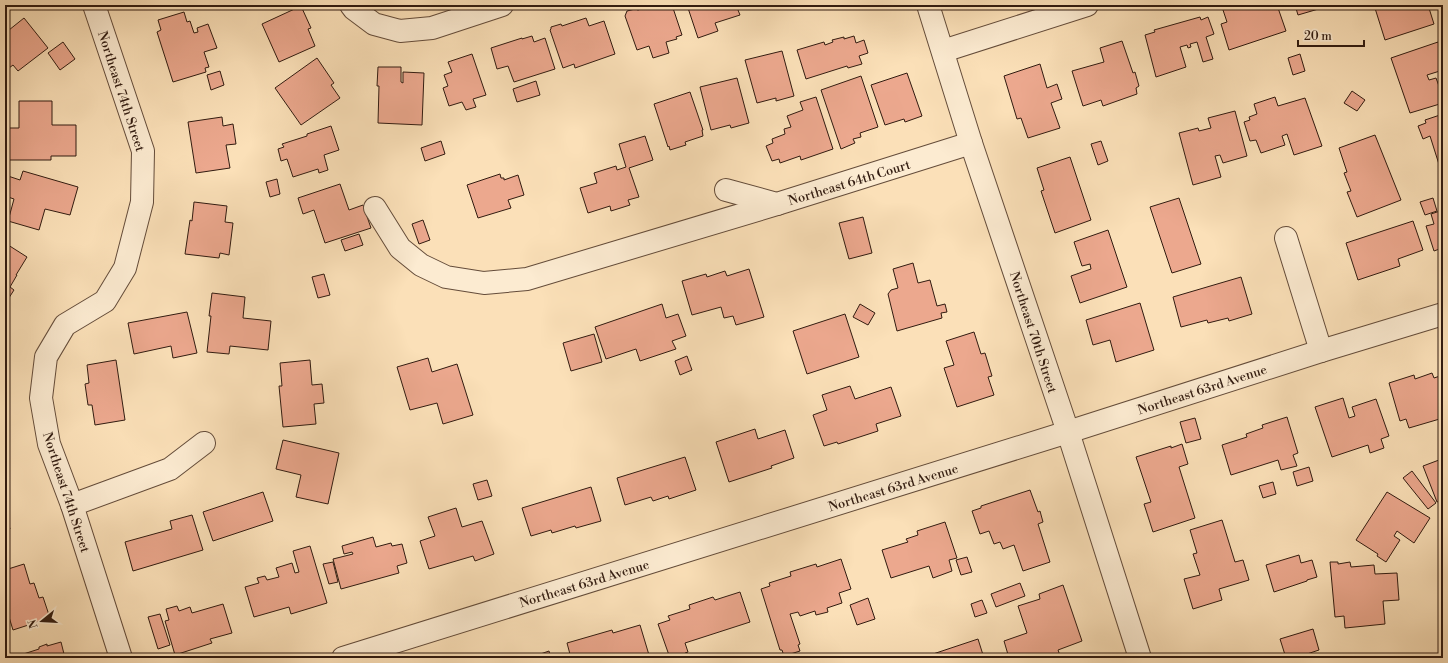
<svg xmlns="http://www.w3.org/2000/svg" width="1448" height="663" viewBox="0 0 1448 663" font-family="'Libre Bodoni',serif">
	<rect width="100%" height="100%" fill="#fbe0b8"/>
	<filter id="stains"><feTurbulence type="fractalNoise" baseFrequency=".005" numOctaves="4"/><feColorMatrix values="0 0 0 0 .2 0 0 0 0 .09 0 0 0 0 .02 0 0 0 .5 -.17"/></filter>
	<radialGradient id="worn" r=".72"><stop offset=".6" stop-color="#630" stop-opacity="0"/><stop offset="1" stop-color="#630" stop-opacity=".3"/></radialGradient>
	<g fill="#eca88e" stroke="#311b10">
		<polygon points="647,5 672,5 682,35 676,37 677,39 666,42 669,53 653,58 649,46 637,50 625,16 627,11 635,9 638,10 648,7"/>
		<polygon points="687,5 736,5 740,15 715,23 718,31 698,38"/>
		<polygon points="762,5 773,5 763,8"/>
		<polygon points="1229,5 1277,5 1286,31 1229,50 1221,24 1227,22 1222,7"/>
		<polygon points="1295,5 1332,5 1298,15"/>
		<polygon points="1374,5 1428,5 1434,24 1385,40"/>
		<polygon points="301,6 311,28 308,29 315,46 279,62 262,24"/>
		<polygon points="184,12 187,22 190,21 194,33 198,32 197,28 208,24 217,48 204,52 209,67 205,68 206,72 173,82 157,32 161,30 158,20"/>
		<polygon points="1200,17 1201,20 1208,17 1214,34 1206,37 1213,59 1203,62 1197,42 1190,44 1191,47 1188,48 1187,45 1180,47 1186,67 1156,77 1145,35 1155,32 1154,30"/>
		<polygon points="24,18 48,48 18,71 13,65 5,71 5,27 9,30"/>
		<polygon points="586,18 589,26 604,21 615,54 575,68 574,64 563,68 550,30 551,29 551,27 561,24 562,26"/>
		<polygon points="532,36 534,42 545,38 555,69 514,82 508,66 497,69 491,48 522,38 522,39"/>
		<polygon points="854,36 856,43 864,40 868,53 859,56 862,64 848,68 847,66 806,79 797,50 824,42 825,45 833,42 832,40 844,37 844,39"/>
		<polygon points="1122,41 1133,73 1135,72 1139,86 1136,88 1137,94 1103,106 1101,100 1083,106 1072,71 1104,62 1100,48"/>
		<polygon points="63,42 75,59 60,70 48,53"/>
		<polygon points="1438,42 1443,57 1443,70 1427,75 1429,80 1436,78 1443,97 1443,103 1410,113 1391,58"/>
		<polygon points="782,51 794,96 776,101 776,98 757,103 745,60"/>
		<polygon points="472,54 486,95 473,99 476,107 466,110 462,102 449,106 443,88 448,86 444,75 452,72 448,62"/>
		<polygon points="1300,54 1305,71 1293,75 1288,58"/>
		<polygon points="317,58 334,83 331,85 340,98 301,125 275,88"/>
		<polygon points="1040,64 1047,88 1057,84 1062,99 1051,103 1060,128 1028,138 1021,118 1017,119 1004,76"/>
		<polygon points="378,67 401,67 401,82 403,83 403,72 424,73 422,125 378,123 379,86 377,86"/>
		<polygon points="220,71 224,85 211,90 207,75"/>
		<polygon points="907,73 922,116 905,122 904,119 885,125 871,85"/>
		<polygon points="861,76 878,127 860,133 861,137 853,139 855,143 841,149 821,90"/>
		<polygon points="737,78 749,123 731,128 730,125 711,130 700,87"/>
		<polygon points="536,81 540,95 517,102 513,89"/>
		<polygon points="1352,91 1365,100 1357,111 1344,103"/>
		<polygon points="690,92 703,130 702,130 703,136 685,142 686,145 670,150 669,146 668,147 654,104"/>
		<polygon points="816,97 833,149 801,160 800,156 780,163 779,159 772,161 766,146 773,143 772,139 785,134 784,129 791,127 787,116 803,110 800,102"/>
		<polygon points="1275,97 1278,106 1305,98 1322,146 1294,155 1287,134 1282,136 1285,145 1261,153 1256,140 1250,141 1244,122 1250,120 1249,117 1257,114 1254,104"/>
		<polygon points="19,101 52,101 52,125 76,125 76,156 51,156 51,160 9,160 9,128 19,128"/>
		<polygon points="1235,111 1247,156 1223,163 1220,155 1215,156 1221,177 1193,185 1179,133 1198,128 1199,131 1211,128 1208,118"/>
		<polygon points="1443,114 1443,177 1430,136 1423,139 1418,126 1426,123 1425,120"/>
		<polygon points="222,117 223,126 233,124 236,144 226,145 230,168 196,173 188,122"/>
		<polygon points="331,126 339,150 324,155 328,170 319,173 318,169 293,177 287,159 281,161 278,149 284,147 282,144 307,136 307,134"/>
		<polygon points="1375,135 1401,200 1357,217 1347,192 1351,191 1344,173 1347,172 1339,148"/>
		<polygon points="645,136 653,160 629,168 639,197 628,200 630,205 611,211 610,206 588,213 580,188 597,183 594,173 616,166 617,170 626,167 619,144"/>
		<polygon points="441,141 445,154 425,161 421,148"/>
		<polygon points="1101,141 1108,161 1098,165 1091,144"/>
		<polygon points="1070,157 1091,220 1055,233 1041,191 1044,190 1037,168"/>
		<polygon points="23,171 78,187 70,215 45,209 39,230 8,221 14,199 5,196 5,186 8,176 20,180"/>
		<polygon points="500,174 501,178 504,178 504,180 518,175 524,195 508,200 511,208 478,218 467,185"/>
		<polygon points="277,179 280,194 270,197 266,182"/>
		<polygon points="340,184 349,210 363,205 371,228 325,243 314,210 303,214 298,198"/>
		<polygon points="1179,198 1201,264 1172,273 1150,207"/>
		<polygon points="1433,198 1437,211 1425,215 1420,202"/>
		<polygon points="194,202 227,206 225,222 233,223 229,255 220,253 219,258 185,254 190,220 192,221"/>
		<polygon points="1443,210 1443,251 1442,248 1434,251 1426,226 1434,224 1431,214"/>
		<polygon points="863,217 872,253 849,259 839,223"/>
		<polygon points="423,220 430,240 419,244 412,224"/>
		<polygon points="1413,221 1423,250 1398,259 1400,266 1358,280 1346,243"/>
		<polygon points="1108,230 1127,287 1080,303 1071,276 1091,269 1090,264 1082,266 1074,242"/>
		<polygon points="359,234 363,245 345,251 341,240"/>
		<polygon points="5,243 27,257 16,275 17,275 10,287 14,290 5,304"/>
		<polygon points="913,263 918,283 930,280 937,306 945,304 947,312 941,313 942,318 897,331 888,294 891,290 898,288 893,269"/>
		<polygon points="749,269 764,317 736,325 733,316 724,318 721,307 692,315 682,281 706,274 707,277 725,271 727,276"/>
		<polygon points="324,274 330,295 318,298 312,277"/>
		<polygon points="1241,277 1252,314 1229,321 1228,318 1208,323 1207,320 1181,327 1173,297"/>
		<polygon points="212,293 245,297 243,318 271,321 268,350 230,346 229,354 207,352 211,316 209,316"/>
		<polygon points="1140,303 1154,350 1116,362 1110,340 1093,345 1086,320"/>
		<polygon points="662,304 666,318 678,314 686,336 672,341 676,349 640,361 636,349 606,359 595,327"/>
		<polygon points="860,304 875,313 868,325 853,317"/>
		<polygon points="187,312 197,353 173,358 171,346 134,354 128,323"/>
		<polygon points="845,314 859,357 807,374 793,331"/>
		<polygon points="974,332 981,354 985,353 992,376 988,377 994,395 957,407 944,368 954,365 946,341"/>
		<polygon points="594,334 602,362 571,371 563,343"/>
		<polygon points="687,356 692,370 680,375 675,361"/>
		<polygon points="428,358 432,372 457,364 473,415 443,424 437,403 410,410 397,367"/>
		<polygon points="116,360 125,420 95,425 92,405 88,405 85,384 89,383 87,365"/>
		<polygon points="310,360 312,385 322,384 324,403 314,404 316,424 283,427 279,386 282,386 280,363"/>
		<polygon points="1432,373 1434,378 1443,375 1443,418 1409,428 1406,419 1400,421 1389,383 1414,375 1415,379"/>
		<polygon points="850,386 855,399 891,387 901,416 876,424 878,431 838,444 837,442 824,446 813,415 827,410 822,395"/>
		<polygon points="1343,398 1349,418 1355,416 1352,407 1376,399 1389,436 1381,439 1384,448 1370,453 1368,445 1332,457 1315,407"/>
		<polygon points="1287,417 1298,453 1293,455 1297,466 1281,470 1278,460 1231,475 1222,445 1247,437 1246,434 1263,428 1262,425"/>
		<polygon points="1195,418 1201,439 1186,443 1180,422"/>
		<polygon points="755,429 758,439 785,430 794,458 771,466 772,468 729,482 716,442"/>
		<polygon points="283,440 339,453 328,504 296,497 301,475 276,469"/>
		<polygon points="1182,444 1188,464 1179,467 1195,518 1153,532 1144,504 1151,502 1136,457 1171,446 1171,448"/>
		<polygon points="685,457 696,490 669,499 668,496 653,501 651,497 625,505 617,478"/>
		<polygon points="1439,460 1443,467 1443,500 1437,502 1423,466"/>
		<polygon points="1309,467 1313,481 1297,486 1293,472"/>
		<polygon points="1412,471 1436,503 1428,509 1403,478"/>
		<polygon points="487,480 492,496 478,500 473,484"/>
		<polygon points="1273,482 1276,494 1263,498 1259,486"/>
		<polygon points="591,487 601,521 576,528 575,526 552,533 551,530 531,536 522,508"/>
		<polygon points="1030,490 1038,512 1040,511 1043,522 1038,524 1050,562 1023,571 1014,545 1003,549 1000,542 994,544 989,531 980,534 972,511 981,508 981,506"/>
		<polygon points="263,492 273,521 213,541 203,512"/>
		<polygon points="1387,492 1430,518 1414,543 1397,531 1394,536 1400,540 1386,562 1377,556 1378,554 1356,540"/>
		<polygon points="456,508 462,527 482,521 494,554 475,561 473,556 429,569 420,541 435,536 428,517"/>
		<polygon points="5,512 10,529 5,531"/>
		<polygon points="192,515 203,550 133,571 125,542 172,529 170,521"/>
		<polygon points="1222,520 1235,562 1243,560 1249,580 1219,589 1222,600 1193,609 1184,579 1200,575 1193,554 1197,553 1190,530"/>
		<polygon points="945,522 957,558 949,560 952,571 933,578 929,566 891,578 882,550 908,542 906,539 918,535 917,531"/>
		<polygon points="373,537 376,547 391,543 392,546 402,544 407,563 397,566 399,573 341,589 333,559 353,554 352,552 344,554 342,546"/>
		<polygon points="310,546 327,603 291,614 289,607 254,617 245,587 259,583 257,578 265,576 267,580 279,577 276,568 292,563 295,573 299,572 293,551"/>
		<polygon points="1299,555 1301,563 1312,560 1317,577 1307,580 1307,581 1274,592 1266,565"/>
		<polygon points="967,557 972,572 961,575 956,560"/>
		<polygon points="841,559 851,589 839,593 842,603 827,608 828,612 816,615 815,611 800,616 798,612 790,614 800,644 798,645 800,651 784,656 782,650 780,650 761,589 770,586 769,583 791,576 790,572 816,564 817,567"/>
		<polygon points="333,562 338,582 329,584 323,564"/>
		<polygon points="1330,562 1338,562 1338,564 1350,562 1351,567 1374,565 1375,574 1397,573 1399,600 1383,601 1385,624 1345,628 1344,616 1335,617"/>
		<polygon points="24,564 30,584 34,583 39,598 43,597 50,618 13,630 5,604 5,570"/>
		<polygon points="1020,583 1025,596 996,607 991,594"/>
		<polygon points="1063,585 1082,641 1058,650 1061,658 1009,658 1004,641 1027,633 1018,606 1040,599 1039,594"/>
		<polygon points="740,592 750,622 685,643 688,652 685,653 686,658 670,658 658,624 670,620 668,616 690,609 689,605 713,597 715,600"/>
		<polygon points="868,598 875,619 857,625 850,605"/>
		<polygon points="982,600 987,613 975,617 971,604"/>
		<polygon points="223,604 232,633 210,639 212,643 175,655 165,621 169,620 166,609 177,606 179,611 190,607 192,613"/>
		<polygon points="160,614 170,645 158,649 148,617"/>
		<polygon points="640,625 649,655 638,658 571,658 567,643 612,630 613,633"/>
		<polygon points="1313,629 1319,650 1295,658 1286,658 1280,639"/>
		<polygon points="978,639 984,658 921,658"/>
		<polygon points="61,642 65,658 11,658 39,649 39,647 47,644 47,646"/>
		<polygon points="549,651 551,658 521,658 528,656 529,658"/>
		<polygon points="1380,655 1380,658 1365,658"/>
	</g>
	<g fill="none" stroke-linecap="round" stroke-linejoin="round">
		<defs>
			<g id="minor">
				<polyline points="94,5 143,151 142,202 125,268 105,301 65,325 46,357 41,398 49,444 72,505 121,658"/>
				<polyline points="351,5 354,9 374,24 400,31 432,28 502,5"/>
				<polyline points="928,5 971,143 1068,432 1140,658"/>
				<polyline points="943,51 1087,5"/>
				<polyline points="726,190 777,204 971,143"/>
				<polyline points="375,208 400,248 421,265 446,277 484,283 527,279 777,204"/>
				<polyline points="1286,238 1321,351"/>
				<polyline points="72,505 170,469 204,443"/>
				<polyline points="343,658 1068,432 1321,351 1443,314"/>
			</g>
		</defs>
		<use href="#minor" stroke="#644c3a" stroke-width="24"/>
		<use href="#minor" stroke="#fcebd1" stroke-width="22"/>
	</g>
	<g text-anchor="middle" stroke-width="3.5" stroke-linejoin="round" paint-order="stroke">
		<g font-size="13" fill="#311b10" stroke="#fcebd1">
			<text transform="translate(122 91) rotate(72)" y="5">Northeast 74th Street</text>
			<text transform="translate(849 182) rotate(-17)" y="5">Northeast 64th Court</text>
			<text transform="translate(1034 332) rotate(72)" y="5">Northeast 70th Street</text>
			<text transform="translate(1202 389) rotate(-18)" y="5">Northeast 63rd Avenue</text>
			<text transform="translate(893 487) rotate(-17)" y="5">Northeast 63rd Avenue</text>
			<text transform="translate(67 492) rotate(72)" y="5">Northeast 74th Street</text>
			<text transform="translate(584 583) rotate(-17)" y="5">Northeast 63rd Avenue</text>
		</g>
	</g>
	<rect width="1448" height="663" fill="none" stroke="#fbe0b8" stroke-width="20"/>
	<rect x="6" y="6" width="1436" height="651" fill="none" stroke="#311b10" stroke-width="2"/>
	<rect x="10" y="10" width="1428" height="643" fill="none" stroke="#311b10"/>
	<g transform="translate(42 621) rotate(252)" stroke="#fcebd1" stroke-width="3" paint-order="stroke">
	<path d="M0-3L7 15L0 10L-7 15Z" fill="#311b10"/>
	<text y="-6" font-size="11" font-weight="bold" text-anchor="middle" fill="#311b10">N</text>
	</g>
	<path d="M1298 40v6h66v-6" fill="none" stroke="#311b10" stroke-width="2"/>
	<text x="1304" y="40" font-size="12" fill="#311b10" stroke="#fcebd1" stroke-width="3" paint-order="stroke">20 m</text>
	<rect width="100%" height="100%" filter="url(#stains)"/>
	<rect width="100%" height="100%" fill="url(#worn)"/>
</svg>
